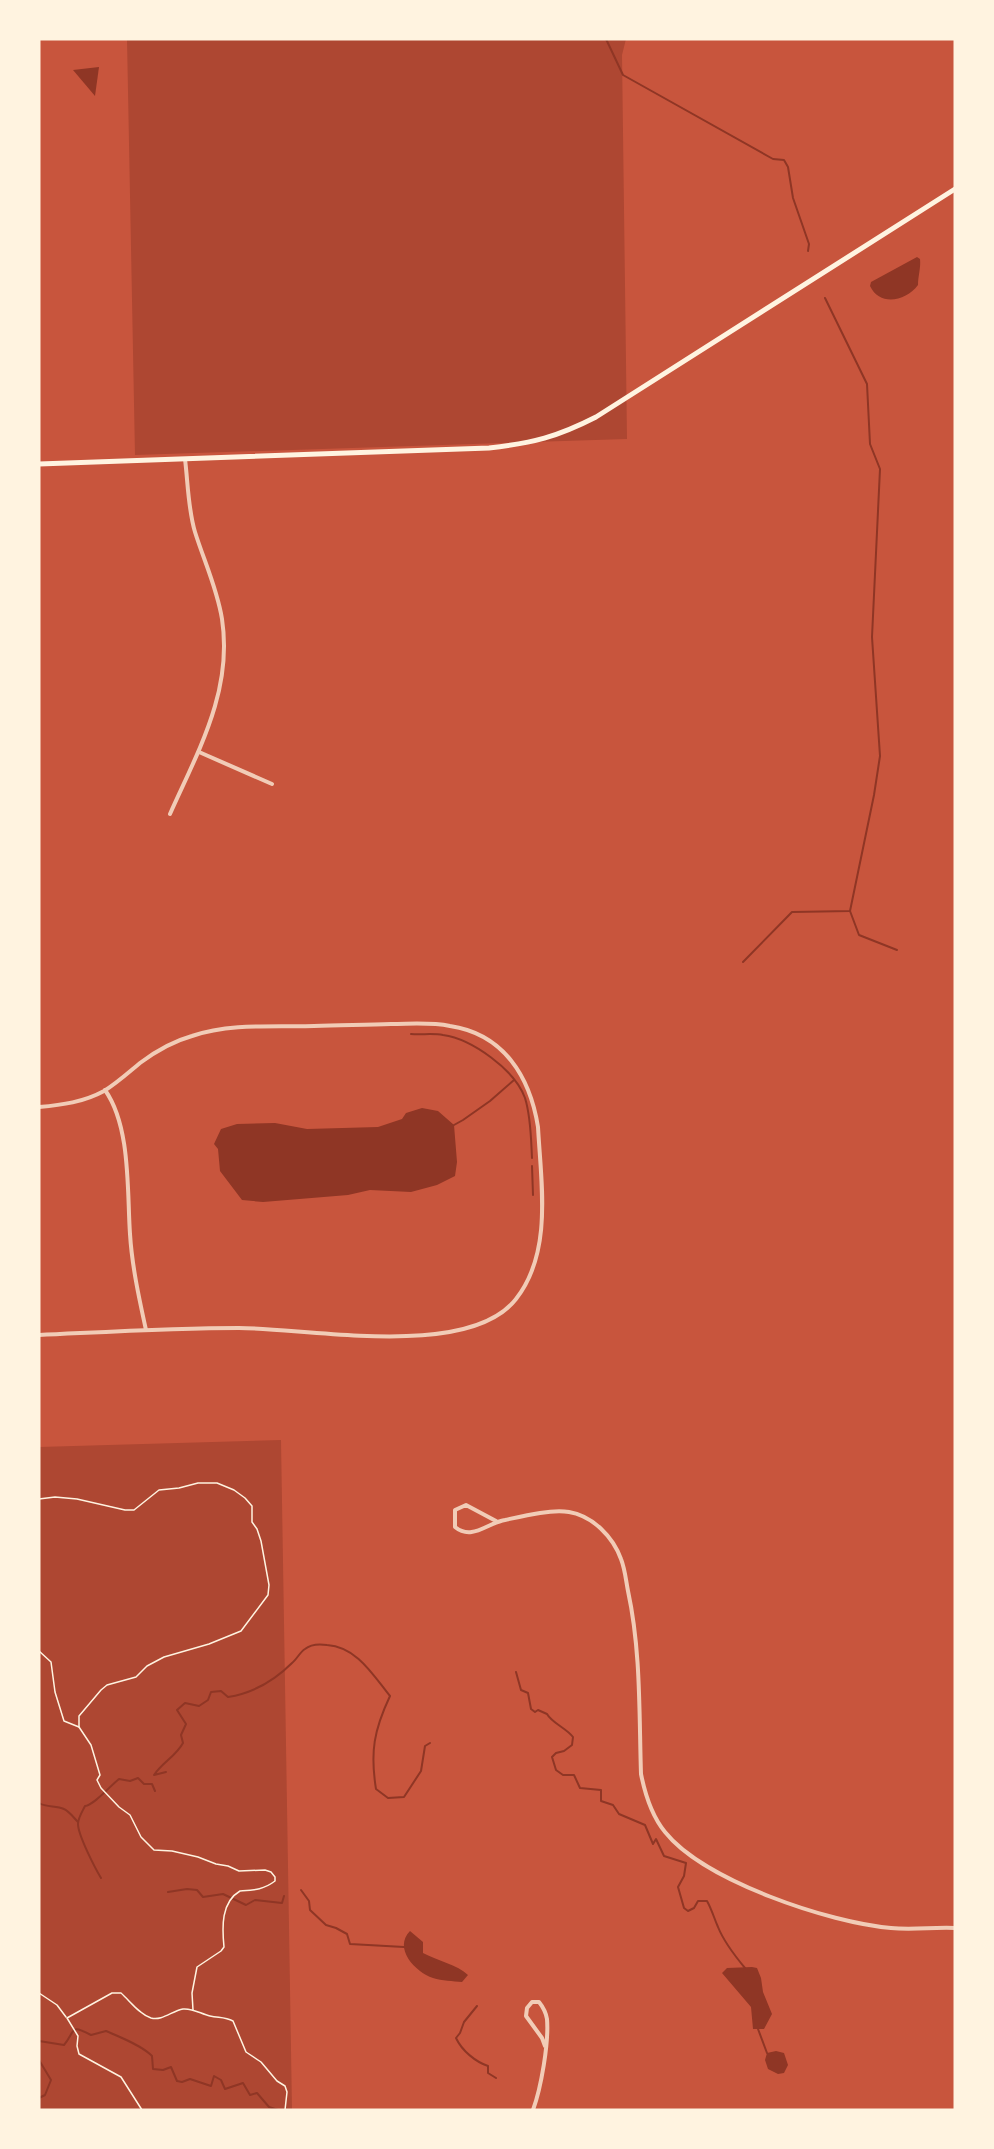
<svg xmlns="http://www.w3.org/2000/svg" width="994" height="2149" viewBox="0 0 994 2149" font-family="Arial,sans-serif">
	<rect width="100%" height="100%" fill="#c8553d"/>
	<g fill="#ae4732">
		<polygon points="127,39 626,39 622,55 627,439 135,455"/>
		<polygon points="281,1440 292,2110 39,2110 39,1447"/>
	</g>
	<g fill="#8f3625">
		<polygon points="99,67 95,96 73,70"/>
		<path d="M 917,257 L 920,259 C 921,268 918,276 918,285 C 906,301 880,307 870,286 L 871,282 Z"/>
		<polygon points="422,1108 438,1111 454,1125 457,1162 455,1176 437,1185 411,1192 370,1190 348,1195 263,1202 242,1200 220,1171 218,1149 214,1144 221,1129 237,1124 275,1123 307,1129 378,1127 402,1119 406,1113"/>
		<path d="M 410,1931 L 423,1942 L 423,1953 C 436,1960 458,1965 468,1975 L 462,1982 C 453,1981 442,1981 433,1978 C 415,1972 393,1948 410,1931 Z"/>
		<polygon points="752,1967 757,1968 761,1978 763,1992 772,2014 764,2029 753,2029 751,2007 722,1973 727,1968"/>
		<polygon points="776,2051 784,2053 788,2065 784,2073 778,2074 768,2069 765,2060 767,2053"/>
	</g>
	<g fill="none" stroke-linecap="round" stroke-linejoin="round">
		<g stroke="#8f3625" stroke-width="2">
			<polyline points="606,39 623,75 773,159 784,160 788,167 793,198 809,244 808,251"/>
			<polyline points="850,911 859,935 897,950"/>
			<polyline points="743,962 792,912 850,911 874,795 880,756 872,637 880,469 870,444 867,384 825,298"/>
			<path d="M 411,1034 C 421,1035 433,1033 443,1035 C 472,1039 515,1070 525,1098 C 531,1117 531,1139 532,1158"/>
			<polyline points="454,1125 463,1120 490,1101 514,1080"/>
			<polyline points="532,1166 533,1195"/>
			<path d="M 516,1672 L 521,1690 L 528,1693 L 531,1709 L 535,1712 L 538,1710 L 547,1714 C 552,1723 566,1728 573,1737 L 572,1745 L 564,1751 L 556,1753 L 552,1757 L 556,1770 L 563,1775 L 574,1775 L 580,1788 L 601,1790 L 601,1801 L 613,1805 L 619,1814 L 645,1825 L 653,1844 L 656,1839 L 664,1856 L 686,1863 L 684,1876 L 678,1887 L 684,1908 L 688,1911 L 694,1908 L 698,1901 L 707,1901 C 712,1910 714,1918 718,1927 C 724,1942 735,1956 745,1968"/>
			<path d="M 166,1772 L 154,1775 C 163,1762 176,1756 183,1743 L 181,1735 L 186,1724 L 177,1710 L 185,1703 L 199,1706 L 208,1700 L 211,1692 L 221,1691 L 228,1697 C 253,1693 274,1681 292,1663 C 297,1659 300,1652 305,1649 C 311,1644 320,1644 327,1645 C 357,1647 373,1675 390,1696 C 374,1730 370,1752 376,1789 L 388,1798 L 404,1797 L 421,1771 L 425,1746 L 430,1743"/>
			<path d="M 39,1803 C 47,1808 56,1805 64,1809 C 69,1811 74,1818 78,1822"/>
			<path d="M 101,1878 C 95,1868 78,1835 78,1824 C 78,1818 82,1812 85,1806 C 94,1805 110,1786 119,1779 L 130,1781 L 138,1778 L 144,1784 L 152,1784 L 155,1791"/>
			<polyline points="301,1890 309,1901 310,1910 326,1925 336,1928 347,1934 350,1944 404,1947"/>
			<polyline points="168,1892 187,1889 197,1890 203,1897 223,1894 246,1905 255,1900 282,1903 284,1896"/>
			<path d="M 477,2006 L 464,2022 L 460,2033 L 456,2038 C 462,2051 476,2062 488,2066 L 488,2073 L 496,2078"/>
			<polyline points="758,2029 767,2053"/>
			<path d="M 39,2041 L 64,2045 C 76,2031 69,2023 91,2035 L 106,2031 C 120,2037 143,2046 152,2056 L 153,2069 L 163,2070 L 171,2067 L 177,2081 L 182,2082 L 190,2079 L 211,2086 L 214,2076 L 221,2080 L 225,2089 L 243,2083 L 250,2095 L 257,2093 L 269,2107 L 278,2110"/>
			<polyline points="39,2060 51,2080 45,2095 39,2098"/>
		</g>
		<g stroke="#fff3e0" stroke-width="1.5">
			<path d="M 39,1499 L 55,1497 L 77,1499 L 125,1510 L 134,1510 L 159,1490 L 179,1488 L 198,1483 L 217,1483 L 234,1490 L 245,1498 L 252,1506 L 252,1522 L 257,1529 L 261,1541 L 269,1585 L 268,1595 L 241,1631 L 209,1644 L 164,1657 L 147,1666 L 136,1677 L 107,1685 L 101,1690 L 79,1716 L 79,1727 L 91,1745 L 100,1775 L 97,1780 L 101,1788 L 119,1807 L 130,1815 L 141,1837 L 154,1850 L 172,1851 L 198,1857 L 216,1864 L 228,1866 L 239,1871 L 265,1870 L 271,1872 L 275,1877 L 275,1881 C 263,1890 254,1890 240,1891 C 221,1902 222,1927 224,1947 L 221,1951 L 197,1967 L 192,1993 L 193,2010"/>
			<polyline points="39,1651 51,1662 55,1692 64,1721 79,1727"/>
			<polyline points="39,1993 57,2005 66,2017"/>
			<path d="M 142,2110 L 121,2077 L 79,2054 L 77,2046 L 78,2036 L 67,2018 L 112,1993 L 121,1993 C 130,2001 139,2014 151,2018 C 162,2021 172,2011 183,2009 C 193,2008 201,2014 210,2016 C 219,2018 225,2017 233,2021 L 246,2052 L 261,2062 L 277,2081 L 285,2086 L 287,2092 L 285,2110"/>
		</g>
		<g stroke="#f1ccb7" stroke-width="4">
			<polyline points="199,752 272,784"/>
			<path d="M 170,814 C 198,751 233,691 222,619 C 217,588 204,561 195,532 C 188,509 188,483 185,459"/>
			<path d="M 105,1090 C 131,1127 127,1191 130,1234 C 132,1266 139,1298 146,1330"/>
			<path d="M 39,1107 C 62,1105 84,1102 104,1091 C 117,1083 129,1072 140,1063 C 156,1051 174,1041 192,1036 C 230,1023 274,1027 314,1026 C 340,1025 365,1025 391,1024 C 411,1024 430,1022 450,1026 C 504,1034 530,1077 538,1127 C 541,1183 553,1252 516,1299 C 469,1360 308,1328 239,1328 C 172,1328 106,1332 39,1335"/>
			<path d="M 496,1521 L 466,1505 L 455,1510 L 455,1527 C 472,1541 487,1523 505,1520 C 523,1516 551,1509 569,1512 C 593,1516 613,1537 621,1559 C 625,1569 626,1581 628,1591 C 641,1651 639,1713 641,1774 C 645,1794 651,1815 665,1832 C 704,1881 830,1923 891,1928 C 913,1930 934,1927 955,1928"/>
			<path d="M 533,2110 C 541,2088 549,2043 547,2019 C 546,2013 543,2007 539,2002 L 532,2002 L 527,2008 L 526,2016 L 542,2038 L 545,2046"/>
		</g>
		<path stroke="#fff3e0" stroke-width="5" d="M 39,464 L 489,448 C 533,443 557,437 596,417 L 955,189"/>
	</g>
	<rect width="994" height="2149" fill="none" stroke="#fff3e0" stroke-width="81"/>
</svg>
